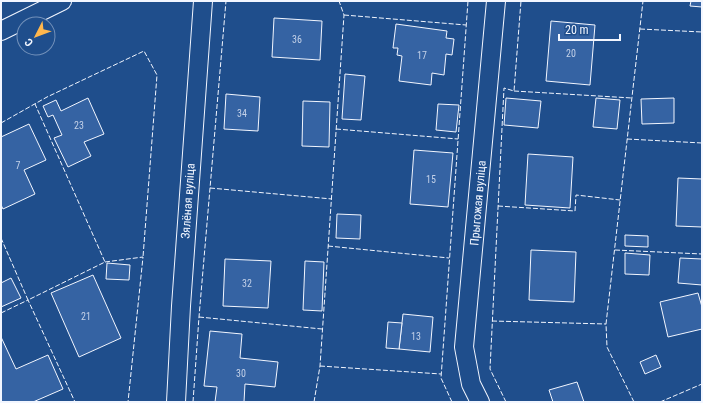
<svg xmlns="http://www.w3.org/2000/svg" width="703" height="403" viewBox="0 0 703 403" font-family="'Roboto Condensed',sans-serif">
	<rect width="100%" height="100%" fill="#1f4e8c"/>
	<g fill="#3563a3" stroke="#f2f6ff">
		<polygon points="691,1 702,1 702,7 690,6"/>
		<polygon points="274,18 322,21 320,60 272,57"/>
		<polygon points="551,21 595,25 590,85 546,81"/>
		<polygon points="396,24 447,31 446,38 454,39 452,55 446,54 444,75 432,73 431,85 399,81 402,56 397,55 398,48 393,48"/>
		<polygon points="345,74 365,76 361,120 342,119"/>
		<polygon points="226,94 260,97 258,131 224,129"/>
		<polygon points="88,98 104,134 84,142 91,156 68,167 54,138 62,135 53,115 48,117 43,106 56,100 61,111"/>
		<polygon points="506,98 541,101 538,128 504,125"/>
		<polygon points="596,98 620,100 617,129 593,127"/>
		<polygon points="674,98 674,123 642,124 641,99"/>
		<polygon points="303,101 330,102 329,147 302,146"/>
		<polygon points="438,104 459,105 456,132 436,130"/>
		<polygon points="29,124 46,160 24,170 35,194 3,209 1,205 1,137"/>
		<polygon points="414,150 453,153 448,207 410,204"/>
		<polygon points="528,154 573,157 570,208 525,205"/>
		<polygon points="678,178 702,179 702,227 676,226"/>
		<polygon points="337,214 361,215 360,239 336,238"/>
		<polygon points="625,235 648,236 648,247 625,246"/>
		<polygon points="531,250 576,252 574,302 529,300"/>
		<polygon points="625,253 650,255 649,275 625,274"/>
		<polygon points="680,258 702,259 702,285 678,283"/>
		<polygon points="225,259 271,261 268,308 223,306"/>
		<polygon points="305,261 324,262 322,311 303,310"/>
		<polygon points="107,263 130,265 129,280 106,279"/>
		<polygon points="93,275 121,338 79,357 51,293"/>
		<polygon points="11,278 21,298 1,307 1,283"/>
		<polygon points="698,293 702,307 702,329 668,337 660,302"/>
		<polygon points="403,314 433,317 430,352 399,349"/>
		<polygon points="388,322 402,323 399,349 386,348"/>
		<polygon points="210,331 242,334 240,358 278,362 275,387 245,384 244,402 215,402 217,387 204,386"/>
		<polygon points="1,337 16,369 48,355 63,389 33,402 1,402"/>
		<polygon points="656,355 661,367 645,374 640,362"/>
		<polygon points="577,382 584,402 553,402 549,390"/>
	</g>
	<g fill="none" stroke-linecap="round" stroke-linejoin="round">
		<defs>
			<g id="minor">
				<polyline points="1,31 62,1"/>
				<polyline points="176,402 181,306 203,1"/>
				<polyline points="480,402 471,384 464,347 496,1"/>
			</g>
		</defs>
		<use href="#minor" stroke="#f2f6ff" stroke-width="20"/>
		<use href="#minor" stroke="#1f4e8c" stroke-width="18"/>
		<g stroke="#f2f6ff" stroke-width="1" stroke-dasharray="5 2" stroke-linecap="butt">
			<polyline points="344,15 466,25"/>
			<polyline points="640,29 702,32"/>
			<polyline points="514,91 632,98"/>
			<polyline points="1,123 47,97 144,51 157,75 143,257"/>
			<polyline points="336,129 458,139"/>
			<polyline points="627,139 702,143"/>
			<polyline points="210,188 332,199"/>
			<polyline points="498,206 575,211 576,195 620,200"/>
			<polyline points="1,238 28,300 105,262 35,104"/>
			<polyline points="328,246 449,258"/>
			<polyline points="615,250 702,254"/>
			<polyline points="105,262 143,257 128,402"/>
			<polyline points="1,313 28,300 75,402"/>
			<polyline points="199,317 322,329"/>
			<polyline points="492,321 606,324"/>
			<polyline points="320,366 441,374"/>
			<polyline points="193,402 199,317 226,1"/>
			<polyline points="314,402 320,366 344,15 339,1"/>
			<polyline points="452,402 441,378 468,1"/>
			<polyline points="506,402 490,369 504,88 514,91 521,1"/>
			<polyline points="634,402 607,347 606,324 643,1"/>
			<polyline points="660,402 702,384"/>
		</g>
	</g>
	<g text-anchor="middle" stroke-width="3" stroke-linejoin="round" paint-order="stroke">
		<g font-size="10" fill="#c3d1e8">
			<text x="297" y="43">36</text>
			<text x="571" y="57">20</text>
			<text x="422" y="59">17</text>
			<text x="242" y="117">34</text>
			<text x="79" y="129">23</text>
			<text x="18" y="169">7</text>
			<text x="431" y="183">15</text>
			<text x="247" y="287">32</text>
			<text x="86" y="320">21</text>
			<text x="416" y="340">13</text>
			<text x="241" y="377">30</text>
		</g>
		<g font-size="12" fill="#f2f6ff" stroke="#1f4e8c">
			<text transform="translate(188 201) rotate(-86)" y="4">Зялёная вуліца</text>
			<text transform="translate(478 203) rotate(-85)" y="4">Прыгожая вуліца</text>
		</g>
	</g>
	<rect width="703" height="403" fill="none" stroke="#f2f6ff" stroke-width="4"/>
	<g transform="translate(36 36) rotate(228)"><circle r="19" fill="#1f4e8c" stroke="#7391ba"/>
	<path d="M0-3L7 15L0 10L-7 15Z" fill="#ffb74d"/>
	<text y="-6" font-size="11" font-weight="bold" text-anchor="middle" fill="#f2f6ff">С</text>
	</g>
	<path d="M559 34v6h61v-6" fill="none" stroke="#f2f6ff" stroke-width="2"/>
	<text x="565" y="34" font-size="12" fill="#f2f6ff" stroke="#1f4e8c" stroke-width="3" paint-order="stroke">20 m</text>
</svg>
